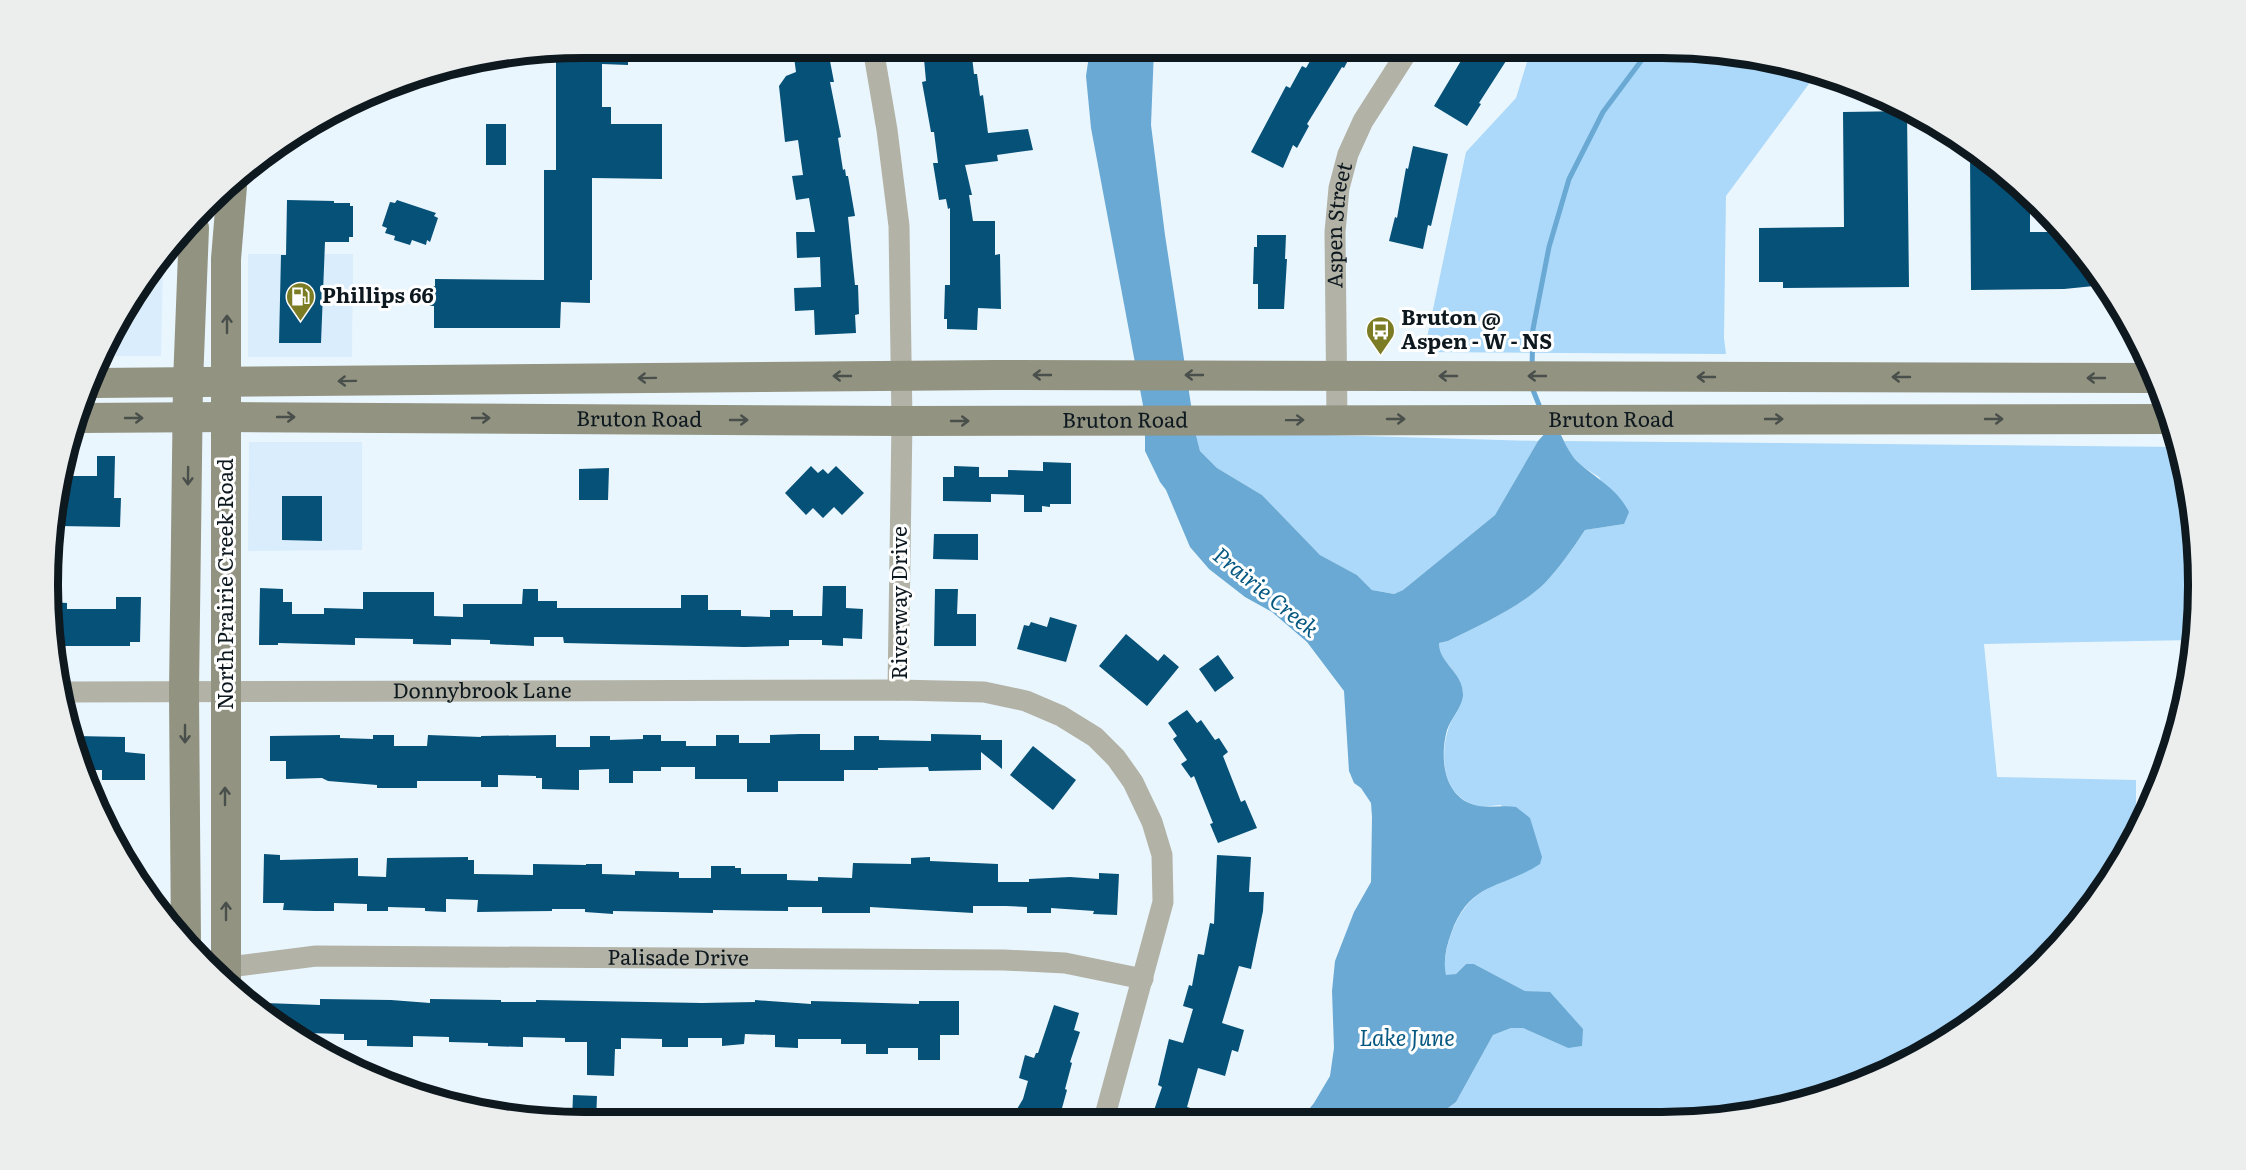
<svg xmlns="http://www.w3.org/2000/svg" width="2246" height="1170" viewBox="0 0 2246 1170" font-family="Literata,serif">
	<rect width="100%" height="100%" fill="#eaf6fe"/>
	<g fill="#d9edfc">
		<polygon points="248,254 353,254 352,357 248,357"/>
		<polygon points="163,260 161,356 107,356 138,287"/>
		<polygon points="249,442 362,442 362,550 248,551"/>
	</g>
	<g fill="#acd9f9">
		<polygon points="1531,49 1696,49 1800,66 1817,73 1726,196 1724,338 1726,354 1424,352 1466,152 1516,98"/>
		<polygon points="1195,431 1538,441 1495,515 1403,590 1394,594 1372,590 1357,575 1320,555 1262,495 1217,468 1200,451"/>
		<path d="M 1564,441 L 2178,447 L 2193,515 L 2197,620 L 2194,640 L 1984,644 L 1997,777 L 2136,780 L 2136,833 L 2065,939 L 1988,1011 L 1867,1081 L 1731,1117 L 1424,1118 L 1448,1108 L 1456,1102 L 1493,1035 L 1511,1028 L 1523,1028 L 1568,1048 L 1550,993 L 1525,991 L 1474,964 L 1466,964 L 1456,974 L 1446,976 C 1443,962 1446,948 1451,935 C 1465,893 1492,885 1530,870 L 1501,805 C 1494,805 1485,808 1478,806 C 1444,798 1439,759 1448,730 C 1451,719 1462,707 1463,696 C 1463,671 1439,664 1439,643 L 1448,641 C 1480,625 1519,608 1545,583 C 1560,567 1573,548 1585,530 L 1624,524 L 1599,477 L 1580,465 L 1570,453 Z"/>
	</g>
	<path fill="#69a9d4" d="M 1090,49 L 1154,49 L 1151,125 L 1165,235 L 1195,431 L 1200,451 L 1217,468 L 1262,495 L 1320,555 L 1357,575 L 1372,590 L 1394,594 L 1403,590 L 1495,515 L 1538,441 L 1547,431 L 1560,433 C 1566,445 1571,457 1581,465 C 1599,480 1618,490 1629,512 L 1624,524 L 1585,530 C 1573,548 1560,567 1545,583 C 1519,608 1480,625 1448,641 L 1439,643 C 1439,664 1464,672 1463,696 C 1462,707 1451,719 1447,730 C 1439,759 1444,800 1479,806 C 1491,808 1504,805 1516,807 L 1530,818 L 1542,857 L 1540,864 C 1502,889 1469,881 1451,934 C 1446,947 1443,961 1446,975 L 1456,974 L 1466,964 L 1474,964 L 1525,991 L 1550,992 L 1583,1029 L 1582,1046 L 1568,1048 L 1523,1028 L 1511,1028 L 1493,1035 L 1456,1102 L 1448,1108 L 1424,1118 L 1301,1119 L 1314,1103 L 1330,1076 L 1334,1048 L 1332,991 L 1335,961 L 1354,912 L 1371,882 L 1372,817 L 1371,803 L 1361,788 L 1354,783 L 1349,771 L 1344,691 L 1307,642 L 1272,612 L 1245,597 L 1209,569 L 1190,547 L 1166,490 L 1160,482 L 1145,451 L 1145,416 L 1091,128 L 1086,76 Z"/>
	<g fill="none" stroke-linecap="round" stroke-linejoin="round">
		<g stroke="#69a9d4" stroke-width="5">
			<polyline points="1532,367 1533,329 1549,247 1569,179 1603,112 1650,49"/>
			<polyline points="1531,385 1541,410"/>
		</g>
	</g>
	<g fill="#065178">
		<polygon points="585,48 628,48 628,65 602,64 602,107 611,107 611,124 662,124 662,179 592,178 592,280 590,280 590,303 561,302 560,328 434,328 434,306 429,306 429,286 435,286 435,279 544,280 544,170 556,170 556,53"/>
		<polygon points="923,48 971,48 974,74 977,74 980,96 983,95 988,133 1028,129 1033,150 997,155 998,161 965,165 972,195 969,195 973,221 995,221 995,255 1000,254 1001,309 978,308 977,330 947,329 947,319 944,319 945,285 950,285 950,208 948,209 946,199 939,200 933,163 938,163 934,132 931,132 922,82 926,81"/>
		<polygon points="1317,49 1354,49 1344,68 1342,67 1307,124 1309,126 1297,148 1293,145 1283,168 1251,152 1286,86 1290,88 1302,66 1306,68"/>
		<polygon points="1468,49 1510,49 1504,59 1506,61 1479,103 1481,104 1467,126 1434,106"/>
		<polygon points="825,53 826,62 830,61 834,82 830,82 841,137 838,138 843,170 845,169 846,176 848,176 855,216 848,217 855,285 858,285 859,314 855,315 856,333 815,335 814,310 795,311 794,288 821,287 820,257 797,258 796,232 815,232 809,198 796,200 792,176 803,175 798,140 785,142 779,86 786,76 796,72 794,57"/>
		<polygon points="1907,111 1909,287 1783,288 1783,282 1759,282 1759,228 1844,227 1843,112"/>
		<rect x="486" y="124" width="20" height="41"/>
		<polygon points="1413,146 1448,154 1431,226 1428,225 1423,249 1389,241 1395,217 1397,218 1406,168 1408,169"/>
		<polygon points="1970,154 1980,154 1988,159 2030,198 2030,232 2065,232 2094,272 2094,286 2064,289 1971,290"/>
		<polygon points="287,200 334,201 334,203 350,203 350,206 353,206 353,237 349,237 349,242 325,242 321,343 279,343 281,255 286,255"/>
		<polygon points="397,200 436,213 434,216 438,218 430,242 427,240 426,245 412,240 410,245 394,240 395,236 385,233 387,228 382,226 390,202 395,203"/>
		<polygon points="1257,235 1286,235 1285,259 1287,259 1284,309 1258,309 1258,284 1253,284 1254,247 1257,247"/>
		<polygon points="97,456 115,456 114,498 121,498 120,527 58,526 63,476 97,476"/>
		<polygon points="1043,462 1071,463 1071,504 1050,504 1050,507 1042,506 1042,512 1024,512 1024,495 991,494 991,502 943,501 943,477 954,477 954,466 979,467 979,477 1008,477 1008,470 1043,471"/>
		<polygon points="811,466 818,473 823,469 828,474 836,466 864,493 842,515 834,507 823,518 813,508 806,515 785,493"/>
		<polygon points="609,468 608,500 579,500 579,469"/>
		<polygon points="282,496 322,496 322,541 282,540"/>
		<polygon points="934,534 978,534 978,560 933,559"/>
		<polygon points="823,586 846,586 846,608 863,609 862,639 843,638 843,646 822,645 822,640 789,640 789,646 744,647 564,643 563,637 534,637 534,646 490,644 490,640 451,639 451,645 413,644 413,639 355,638 355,645 278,643 278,645 259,645 260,588 283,589 283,602 292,602 292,614 324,614 324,608 363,609 363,592 434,592 434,616 463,617 463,604 522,604 523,589 538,589 538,601 557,601 557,608 681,608 681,595 708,595 708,610 741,610 741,616 770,617 770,610 793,610 793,616 822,616"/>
		<polygon points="935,589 958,589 957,614 976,614 976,646 934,646"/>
		<polygon points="116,597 141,597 140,642 130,642 130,646 55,646 49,620 51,602 67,603 67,609 116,609"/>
		<polygon points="1050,617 1077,625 1066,662 1017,649 1024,625 1029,626 1031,622 1047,627"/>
		<polygon points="1126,634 1158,661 1164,654 1179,667 1147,706 1099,666"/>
		<polygon points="1218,655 1234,678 1215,692 1199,669"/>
		<polygon points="1187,710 1197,723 1201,720 1215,740 1219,738 1228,752 1223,756 1241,802 1245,800 1257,828 1218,843 1210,824 1213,823 1194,776 1191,778 1181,764 1187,760 1173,739 1177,736 1168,723"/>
		<polygon points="800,734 820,734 820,750 854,750 854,736 879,736 879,740 931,741 931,734 981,735 981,740 1002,740 1002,769 981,752 981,770 929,771 928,767 878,768 878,770 844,770 844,781 778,781 778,792 747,792 747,779 695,779 695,767 661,767 661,771 633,771 633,783 609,783 609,769 579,770 579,790 542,789 542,778 536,778 536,776 498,775 498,787 481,787 481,781 417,781 417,788 377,788 377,785 328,781 322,778 286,779 286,761 270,761 270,736 340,735 340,738 373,739 373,735 394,735 394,746 427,746 428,735 481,737 481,736 556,735 556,747 590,747 590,736 610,736 610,740 643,739 643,735 661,735 661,741 686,741 686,746 716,746 716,735 739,735 739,743 770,743 770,735"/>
		<polygon points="76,736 125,737 125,752 145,754 145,780 102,780 102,770 84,770"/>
		<polygon points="1033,746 1076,780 1053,810 1010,775"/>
		<polygon points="264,854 280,855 280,860 358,858 358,876 386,877 387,858 468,857 468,860 474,860 474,874 533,875 533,864 586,865 586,864 602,864 602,874 635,875 635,871 679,872 679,878 711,878 711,866 735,866 735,868 741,868 741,874 787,874 787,880 818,881 818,877 852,878 853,863 911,864 911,858 930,857 930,861 998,864 998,882 1029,882 1029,879 1070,877 1099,879 1099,873 1119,874 1117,915 1093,914 1094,911 1051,908 1051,913 1027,913 1027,907 1006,906 973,906 973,913 870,907 870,913 822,913 822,907 788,907 788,911 713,910 713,913 613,911 613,914 585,912 585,909 552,909 552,911 477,912 478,900 446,899 446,912 425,911 425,908 388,907 388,911 367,911 367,904 334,903 334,911 315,911 283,910 284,903 263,903"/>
		<polygon points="1217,855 1251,857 1249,892 1264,892 1263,911 1251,969 1239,966 1222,1023 1244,1030 1238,1052 1232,1050 1225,1076 1198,1068 1187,1107 1216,1116 1215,1119 1151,1119 1162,1087 1158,1085 1169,1039 1183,1043 1193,1009 1183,1006 1189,985 1192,986 1198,954 1204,955 1210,923 1214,924"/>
		<polygon points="320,999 391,1000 430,1003 430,999 501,1000 501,1002 536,1002 536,1000 702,1003 755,1002 755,1000 811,1004 811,1001 919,1004 919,1001 959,1001 959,1035 940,1035 940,1060 918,1060 918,1048 888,1048 888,1054 866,1054 866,1044 841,1044 841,1039 798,1039 798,1048 775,1047 775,1035 745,1034 744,1044 722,1046 722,1038 688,1038 688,1047 662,1047 662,1039 621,1038 621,1049 615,1049 614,1076 587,1075 587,1042 565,1042 565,1038 523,1037 523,1047 488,1046 488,1043 449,1042 449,1037 413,1036 413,1047 367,1046 367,1040 344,1040 344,1034 306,1033 306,1041 265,1015 265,1003 320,1005"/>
		<polygon points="1054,1005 1079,1013 1074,1030 1080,1032 1070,1062 1072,1063 1065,1089 1067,1090 1059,1119 1011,1119 1023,1099 1028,1081 1019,1078 1025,1055 1034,1058 1036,1053 1038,1053"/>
		<polygon points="573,1095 597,1096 596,1121 572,1121"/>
	</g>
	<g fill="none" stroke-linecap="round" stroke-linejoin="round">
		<g stroke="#b2b3a6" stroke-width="21">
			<polyline points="873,48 887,130 899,226 902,421 898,690"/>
			<path id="s1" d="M 1337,420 L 1335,232 L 1339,188 L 1348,154 L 1363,121 L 1409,49"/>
			<path id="s2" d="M 66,692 L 898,690 L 984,692 L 1026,701 L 1061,716 L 1095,737 L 1116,758 L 1133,782 L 1152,822 L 1162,855 L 1163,902 L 1104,1119"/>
			<path id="s3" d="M 213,969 L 316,956 L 1004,960 L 1065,963 L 1143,979"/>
		</g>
		<g stroke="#929380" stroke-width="30">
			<polyline points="95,383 997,375 2154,378"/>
			<path id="s4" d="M 79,418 L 227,417 L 902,421 L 2171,419"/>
			<polyline points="186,943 184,692 188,383 194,228"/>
			<polyline points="226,981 226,259 232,186"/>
		</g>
	</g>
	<defs><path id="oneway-shaft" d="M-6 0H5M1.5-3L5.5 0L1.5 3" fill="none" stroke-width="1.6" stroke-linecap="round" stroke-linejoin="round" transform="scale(1.5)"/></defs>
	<g stroke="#494f4b">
		<use href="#oneway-shaft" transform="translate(227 324) rotate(-90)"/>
		<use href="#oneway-shaft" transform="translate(1042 375) rotate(180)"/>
		<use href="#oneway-shaft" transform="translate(1194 375) rotate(180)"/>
		<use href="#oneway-shaft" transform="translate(842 376) rotate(-180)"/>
		<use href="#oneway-shaft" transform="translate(1448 376) rotate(-180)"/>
		<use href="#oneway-shaft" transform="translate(1537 376) rotate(-180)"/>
		<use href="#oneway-shaft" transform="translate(1706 377) rotate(-180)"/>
		<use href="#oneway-shaft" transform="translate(1901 377) rotate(-180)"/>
		<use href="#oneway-shaft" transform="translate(647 378) rotate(179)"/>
		<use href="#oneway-shaft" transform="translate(2096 378) rotate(-180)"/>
		<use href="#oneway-shaft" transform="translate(347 381) rotate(179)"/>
		<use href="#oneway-shaft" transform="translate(286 417)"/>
		<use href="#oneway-shaft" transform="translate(134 418)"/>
		<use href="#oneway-shaft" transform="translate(481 418)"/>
		<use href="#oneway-shaft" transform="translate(1396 419)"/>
		<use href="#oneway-shaft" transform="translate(1774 419)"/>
		<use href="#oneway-shaft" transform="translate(1994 419)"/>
		<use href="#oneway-shaft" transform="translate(739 420)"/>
		<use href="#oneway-shaft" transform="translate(1295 420) rotate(-1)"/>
		<use href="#oneway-shaft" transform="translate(960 421)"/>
		<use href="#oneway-shaft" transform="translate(188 476) rotate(91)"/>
		<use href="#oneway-shaft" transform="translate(185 734) rotate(90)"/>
		<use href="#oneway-shaft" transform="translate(225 796) rotate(-90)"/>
		<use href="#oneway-shaft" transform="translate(226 911) rotate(-90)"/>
	</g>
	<defs>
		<symbol id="fuel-pin" viewBox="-11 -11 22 30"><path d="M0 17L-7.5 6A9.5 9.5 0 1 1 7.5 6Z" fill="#7b7c24" stroke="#fff"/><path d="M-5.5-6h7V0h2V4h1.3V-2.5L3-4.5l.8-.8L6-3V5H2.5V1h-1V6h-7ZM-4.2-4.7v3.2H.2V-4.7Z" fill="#fff"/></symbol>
		<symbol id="bus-pin" viewBox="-11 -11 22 30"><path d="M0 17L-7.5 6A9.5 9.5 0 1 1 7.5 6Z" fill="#7b7c24" stroke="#fff"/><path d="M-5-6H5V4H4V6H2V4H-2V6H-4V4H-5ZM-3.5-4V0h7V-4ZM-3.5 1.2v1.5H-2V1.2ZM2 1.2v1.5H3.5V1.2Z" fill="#fff"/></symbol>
	</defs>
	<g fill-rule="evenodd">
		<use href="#fuel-pin" x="284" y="280" width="33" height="45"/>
		<use href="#bus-pin" x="1364" y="314" width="33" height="45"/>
	</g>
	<g text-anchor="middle" stroke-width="6" stroke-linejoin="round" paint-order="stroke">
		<g font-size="21" fill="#0e181f" stroke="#fff">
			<text dy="7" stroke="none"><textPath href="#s1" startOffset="195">Aspen Street</textPath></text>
			<text dy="7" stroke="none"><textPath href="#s4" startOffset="560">Bruton Road</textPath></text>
			<text dy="7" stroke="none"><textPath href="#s4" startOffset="1532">Bruton Road</textPath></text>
			<text dy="7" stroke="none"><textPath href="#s4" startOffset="1046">Bruton Road</textPath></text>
			<text transform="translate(226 584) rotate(-90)" y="7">North Prairie Creek Road</text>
			<text transform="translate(900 603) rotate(-90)" y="7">Riverway Drive</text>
			<text dy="7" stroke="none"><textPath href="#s2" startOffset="416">Donnybrook Lane</textPath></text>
			<text dy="7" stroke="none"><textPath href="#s3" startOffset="466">Palisade Drive</textPath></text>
		</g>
		<g font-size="21" font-weight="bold" fill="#0e181f" stroke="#fff" text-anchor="start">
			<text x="322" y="303">Phillips 66</text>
			<text x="1401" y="325">Bruton @<tspan x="1401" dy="24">Aspen - W - NS</tspan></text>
		</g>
		<g font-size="22" font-style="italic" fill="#075982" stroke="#fff">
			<text transform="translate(1266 592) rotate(39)" y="8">Prairie Creek</text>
			<text x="1407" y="1046">Lake June</text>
		</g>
	</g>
	<path d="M0 0H2246V1170H0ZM584 58H1662A526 526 0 0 1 2188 584V586A526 526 0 0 1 1662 1112H584A526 526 0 0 1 58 586V584A526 526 0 0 1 584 58Z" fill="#eceded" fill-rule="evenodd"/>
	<path fill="none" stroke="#0e181f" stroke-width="8" d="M584 58H1662A526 526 0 0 1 2188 584V586A526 526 0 0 1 1662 1112H584A526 526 0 0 1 58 586V584A526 526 0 0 1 584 58Z"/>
</svg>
